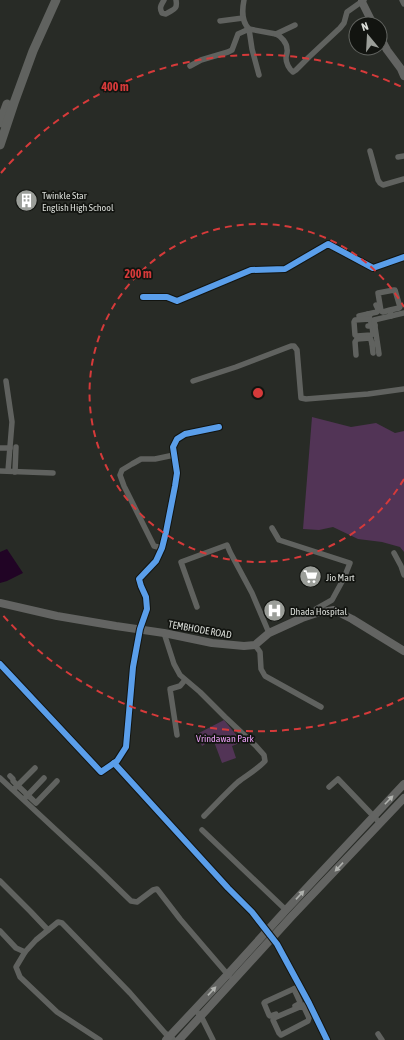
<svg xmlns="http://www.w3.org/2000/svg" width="404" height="1040" viewBox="0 0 404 1040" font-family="'Asap Condensed',sans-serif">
	<rect width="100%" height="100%" fill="#282b26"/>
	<g fill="#523456">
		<polygon points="312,417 351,427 376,423 395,433 404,431 404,552 400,547 382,542 358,539 333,527 319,530 303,529"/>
		<polygon points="224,720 242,742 232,746 236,758 222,763 213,739 202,746 197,734"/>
	</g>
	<polygon fill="#210425" points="7,549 23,573 7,581 0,583 0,552"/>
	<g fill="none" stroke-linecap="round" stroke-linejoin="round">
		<g stroke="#60625f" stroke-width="5.5">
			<path d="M 164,0 C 161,5 159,8 162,13 L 166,14 C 172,9 178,11 176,0"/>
			<path d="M 244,0 C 242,10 241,21 249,29 L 276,34 C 281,36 287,43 287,49 C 288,52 286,55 286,58 C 286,63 289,69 293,72 L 296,70 L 309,57 L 340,28 L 344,23 L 347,12 L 364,0"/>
			<polyline points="402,0 404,4"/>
			<polyline points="220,21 243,18"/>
			<polyline points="276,34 295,25"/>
			<polyline points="190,66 201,60 228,52 232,50 238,34 249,29 252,49 259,75"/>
			<polyline points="370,151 378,180 380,183 383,185 404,179"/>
			<polyline points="398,157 404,156"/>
			<polyline points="143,297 167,297 177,301 251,270 285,269 328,244 373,268 404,257"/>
			<polyline points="390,310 383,312 381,311 378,293 394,290 395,290 400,307 399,308 390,310 391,316"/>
			<polyline points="368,314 377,312 378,309 376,305"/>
			<polyline points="359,316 368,314 370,315"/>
			<polyline points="368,326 372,326 370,319 369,319 355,320 354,322 355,335 357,336 371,335 373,334 372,326 375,325"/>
			<polyline points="373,353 372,344 375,344"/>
			<polyline points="379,354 374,320 404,313"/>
			<polyline points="356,355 355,342 357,339 370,338 371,340 372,344"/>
			<polyline points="6,381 12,422 8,471"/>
			<polyline points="193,381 236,367 291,346 294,346 297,350 301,398 306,399 368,394 404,389"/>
			<polyline points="0,448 10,448"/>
			<polyline points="0,471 53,473"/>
			<polyline points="15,472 16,447"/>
			<polyline points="272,528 279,540 350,563 344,578 332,600 316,609 317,613"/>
			<polyline points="162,548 154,546 124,486 120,475 122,470 132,464 141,459 155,459 174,455"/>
			<polyline points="394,553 401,566 404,575"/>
			<polyline points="197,607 181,562 227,545 230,552 252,593 269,633"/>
			<path d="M 164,633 L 174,664 L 180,675 L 200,692 L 225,717 L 256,746 L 264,755 L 265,761 C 258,769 247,775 238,782 C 226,793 215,805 204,816"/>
			<polyline points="255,645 260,652 261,669 265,676 321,707"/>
			<polyline points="0,664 101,772 117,761 126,747 133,667 140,629 147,609 146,597 141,586 139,579 156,561 162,548 166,532 175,486 177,473 173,447 177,439 185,434 219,427"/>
			<polyline points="177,735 170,689 180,686 185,680"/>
			<polyline points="114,763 228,888 252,912 277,944 309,1003 327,1040"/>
			<polyline points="10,776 13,779 13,781 36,803 57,781"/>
			<polyline points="0,778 98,869 131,901 137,902 153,890 157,889 180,919 229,976"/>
			<polyline points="329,787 338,779 380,823"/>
			<polyline points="15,788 35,768"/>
			<polyline points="25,798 44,778"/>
			<polyline points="202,830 286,910"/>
			<polyline points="0,881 31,912 48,930"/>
			<polyline points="0,931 16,948 25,952 36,940 58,922 62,923 130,993 165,1033 174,1040"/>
			<polyline points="25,952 16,967 20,977 57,1012 100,1040"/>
			<polyline points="294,989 300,1002 299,1004 295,1006"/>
			<polyline points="303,1005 309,1018 308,1021 281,1035 279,1033 273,1020 274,1018 309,1003"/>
			<polyline points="195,1010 201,1016 213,1040"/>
			<polyline points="276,1014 270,1016 269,1015 264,1003 265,1002 300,986"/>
			<polyline points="378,1034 382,1040"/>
		</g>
		<g stroke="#636462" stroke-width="8">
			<polyline points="362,0 362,2 373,24"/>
			<polyline points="380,37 387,50 401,69 404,76"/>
			<polyline points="0,603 57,616 116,626 164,633 212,643 244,646 255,645 269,633 302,618 317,613 334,610 352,619 404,651"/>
			<polyline points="166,1040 228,974 286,910 404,784"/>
			<polyline points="179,1040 292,916 404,798"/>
		</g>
		<g stroke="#60625f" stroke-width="9">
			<polyline points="0,123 7,104"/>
			<polyline points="0,145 14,103 33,51 56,0"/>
		</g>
		<defs>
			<g id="cycleway">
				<polyline points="143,297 167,297 177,301 251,270 285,269 328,244 373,268 404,257"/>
				<polyline points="0,664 101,772 117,761 126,747 133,667 140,629 147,609 146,597 141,586 139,579 156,561 162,548 166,532 175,486 177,473 173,447 177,439 185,434 219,427"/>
				<polyline points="114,763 228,888 252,912 277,944 309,1003 327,1040"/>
			</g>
		</defs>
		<use href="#cycleway" stroke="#121410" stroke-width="8"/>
		<use href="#cycleway" stroke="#5a9eea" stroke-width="6"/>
	</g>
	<defs><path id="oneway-solid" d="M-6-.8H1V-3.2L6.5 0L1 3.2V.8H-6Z"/></defs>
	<g fill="#b0b2ae">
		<use href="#oneway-solid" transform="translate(389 800) rotate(-46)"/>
		<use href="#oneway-solid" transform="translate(339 867) rotate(133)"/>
		<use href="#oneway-solid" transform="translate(300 895) rotate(-47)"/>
		<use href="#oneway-solid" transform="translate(212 991) rotate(-47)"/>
	</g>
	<g fill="none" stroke="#d63a3a" stroke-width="2" stroke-dasharray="7 5">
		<path d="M404 479A169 169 0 1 1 404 307"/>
		<path d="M404 698A338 338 0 0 1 1 613M1 173A338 338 0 0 1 404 88"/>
	</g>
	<defs>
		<symbol id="building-disc" viewBox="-11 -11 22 22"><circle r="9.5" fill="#9b9e99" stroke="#121410"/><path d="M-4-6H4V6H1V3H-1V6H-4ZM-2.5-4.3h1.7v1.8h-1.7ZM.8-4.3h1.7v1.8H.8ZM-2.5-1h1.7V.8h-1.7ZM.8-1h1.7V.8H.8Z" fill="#fff"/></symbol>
		<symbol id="supermarket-disc" viewBox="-11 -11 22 22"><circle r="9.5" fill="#9b9e99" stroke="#121410"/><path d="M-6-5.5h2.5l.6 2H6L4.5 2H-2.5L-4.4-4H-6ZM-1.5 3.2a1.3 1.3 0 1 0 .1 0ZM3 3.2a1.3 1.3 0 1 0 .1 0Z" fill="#fff"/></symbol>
		<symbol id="hospital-disc" viewBox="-11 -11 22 22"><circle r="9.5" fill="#9b9e99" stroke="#121410"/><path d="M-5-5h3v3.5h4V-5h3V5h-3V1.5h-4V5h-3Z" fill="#fff"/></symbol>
	</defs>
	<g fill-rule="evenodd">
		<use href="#building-disc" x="14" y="188" width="25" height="25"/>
		<use href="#supermarket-disc" x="298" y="564" width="25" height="25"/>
		<use href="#hospital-disc" x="262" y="598" width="25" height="25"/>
	</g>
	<g text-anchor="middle" stroke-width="3.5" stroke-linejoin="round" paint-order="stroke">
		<g font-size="10" fill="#d9dcd7" stroke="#121410" text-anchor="start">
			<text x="42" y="199">Twinkle Star<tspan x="42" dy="12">English High School</tspan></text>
			<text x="326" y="581">Jio Mart</text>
			<text x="290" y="615">Dhada Hospital</text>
		</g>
		<g font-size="10" fill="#d9dcd7" stroke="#121410">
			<text transform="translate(200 629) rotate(10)" y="4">TEMBHODE ROAD</text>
		</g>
		<g font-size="10" fill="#eb9ff6" stroke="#121410">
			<text x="225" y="742">Vrindawan Park</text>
		</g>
	</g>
	<circle cx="258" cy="393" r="6" fill="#d63a3a" stroke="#121410" stroke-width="2"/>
	<g font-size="12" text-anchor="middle" font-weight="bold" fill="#d63a3a" stroke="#121410" stroke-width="3.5" stroke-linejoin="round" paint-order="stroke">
		<text x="115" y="91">400 m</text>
		<text x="138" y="278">200 m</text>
	</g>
	<g transform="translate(368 36) rotate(342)"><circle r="19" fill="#121410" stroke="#626460"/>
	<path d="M0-3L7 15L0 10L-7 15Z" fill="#9b9e99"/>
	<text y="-6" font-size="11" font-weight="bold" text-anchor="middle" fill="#d9dcd7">N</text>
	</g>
</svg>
